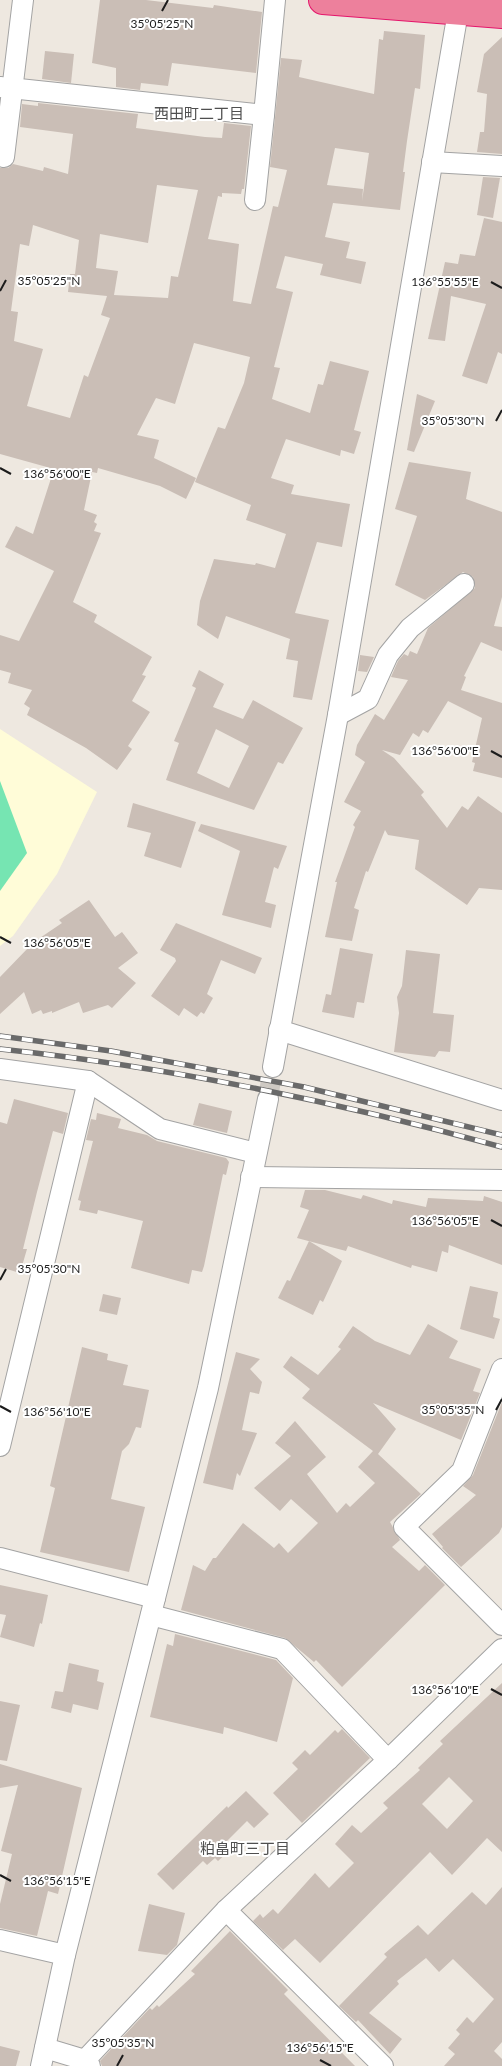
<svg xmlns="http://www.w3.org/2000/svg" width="502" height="2066" viewBox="0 0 502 2066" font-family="Lato,'Noto Sans JP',sans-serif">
	<rect width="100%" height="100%" fill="#eee8e0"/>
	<polygon fill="#fffcd8" points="0,729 97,792 57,874 13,936 0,946"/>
	<polygon fill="#76e5b2" points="0,781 27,853 0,891"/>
	<g fill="#cabeb6" fill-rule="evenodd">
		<polygon points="100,0 146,0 213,8 214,5 262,12 256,73 172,63 168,86 141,83 140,90 116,87 116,68 92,63"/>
		<path d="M 384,31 L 425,35 L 420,89 L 415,88 L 407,141 L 403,172 L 405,172 L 400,210 L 333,203 L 325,237 L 350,242 L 346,258 L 366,262 L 361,284 L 320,275 L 323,264 L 285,256 L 276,288 L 293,292 L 274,367 L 280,368 L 272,399 L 310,413 L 318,384 L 323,385 L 330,361 L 369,371 L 354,430 L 361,432 L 354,454 L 341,450 L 340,456 L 286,439 L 271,478 L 294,485 L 291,494 L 350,504 L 342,547 L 317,542 L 295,613 L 329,620 L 312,700 L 293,697 L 298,661 L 286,659 L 290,639 L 226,616 L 218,639 L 197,625 L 200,601 L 214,559 L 255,565 L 256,563 L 275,568 L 286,534 L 246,520 L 251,505 L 195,482 L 218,427 L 225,429 L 244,383 L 250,357 L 194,343 L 175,404 L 156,398 L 137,435 L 159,440 L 154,458 L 196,478 L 186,499 L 160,486 L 98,468 L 97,473 L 92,472 L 84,510 L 97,515 L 94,522 L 97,524 L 94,531 L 101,533 L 73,602 L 97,615 L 94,622 L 152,657 L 142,675 L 146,676 L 132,701 L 150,712 L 128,746 L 132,749 L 117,770 L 86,748 L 27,715 L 30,708 L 24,704 L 32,690 L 8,683 L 11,673 L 0,670 L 0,635 L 19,641 L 54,571 L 5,547 L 16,526 L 33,534 L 54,469 L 0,454 L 0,168 L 8,168 L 13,164 L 43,171 L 44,167 L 68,174 L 73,134 L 20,127 L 22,104 L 38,106 L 38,103 L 138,114 L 136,128 L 205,137 L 222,138 L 224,123 L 251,126 L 244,189 L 242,189 L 241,194 L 222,193 L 222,197 L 218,196 L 208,239 L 239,244 L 233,301 L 251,304 L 273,206 L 278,207 L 287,170 L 270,167 L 281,58 L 302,60 L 299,77 L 374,94 L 379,39 L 383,40 ZM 335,148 L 369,153 L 362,201 L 363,189 L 327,185 ZM 157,185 L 198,190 L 178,277 L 171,276 L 168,298 L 114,295 L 118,271 L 96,268 L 100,234 L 148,243 ZM 33,225 L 79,240 L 75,274 L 70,274 L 68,292 L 107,296 L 101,315 L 110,318 L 88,377 L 84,375 L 70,418 L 27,406 L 43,349 L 14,341 L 18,312 L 11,311 L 20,244 L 29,246 Z"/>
		<polygon points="502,37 502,154 477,152 480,132 484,132 487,94 477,92 484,54"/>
		<polygon points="45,51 74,54 71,83 42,79"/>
		<polygon points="483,177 500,178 493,218 477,215"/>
		<polygon points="484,218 502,222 502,354 498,352 487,384 462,376 486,304 451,296 445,341 428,339 445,262 458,264 460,254 475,256"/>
		<polygon points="417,394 435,401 414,452 407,450"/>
		<polygon points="409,462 471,472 466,499 502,512 502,597 494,626 502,627 502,651 481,642 464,676 466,677 461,690 502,703 502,778 473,771 475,763 472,762 482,718 448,701 428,733 423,730 419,737 413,733 400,755 382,750 394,758 424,792 421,795 447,828 462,806 468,810 478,796 502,813 502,890 479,888 467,905 415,869 419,840 388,835 385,830 368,872 366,871 354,908 359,910 352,941 325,937 337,882 335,882 355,827 353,825 361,811 344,802 365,762 355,755 357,745 375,714 384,720 408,680 391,677 398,661 404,654 408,656 410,651 417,654 428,628 475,588 473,577 463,572 425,600 395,585 417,516 395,509"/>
		<polygon points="360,655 374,657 367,672 358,671"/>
		<path d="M 199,670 L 224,684 L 213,707 L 243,719 L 253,700 L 303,728 L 283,764 L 278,762 L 254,810 L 166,780 L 179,743 L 174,741 L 196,688 L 192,686 ZM 216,729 L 249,746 L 229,788 L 197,773 Z"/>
		<polygon points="133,803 196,822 181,868 144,856 151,833 127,827"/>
		<polygon points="201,824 287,846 278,869 274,867 265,902 276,905 271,928 222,915 240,851 198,831"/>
		<polygon points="89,900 115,937 122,932 138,953 118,968 136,983 112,1008 108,1005 83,1013 79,1002 52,1013 52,1011 43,1014 41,1010 32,1014 24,992 0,1014 0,977 29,947 28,946 62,923 59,920"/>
		<polygon points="176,923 262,958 255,974 221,960 207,994 213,998 204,1014 201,1012 197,1017 184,1008 179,1016 151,996 176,961 175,958 160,950"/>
		<polygon points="340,948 373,954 364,1003 357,1002 354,1018 322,1012 326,994 331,995"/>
		<polygon points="406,950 440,954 433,1013 454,1015 450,1052 439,1051 435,1057 394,1052 399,1013 397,997 402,986"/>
		<polygon points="14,1099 68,1113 63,1134 53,1131 37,1192 23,1249 27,1249 20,1273 0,1267 0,1122 7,1124"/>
		<polygon points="199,1103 232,1111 227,1133 193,1125"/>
		<polygon points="97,1113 121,1119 118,1128 147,1135 157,1141 226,1158 229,1162 226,1175 223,1174 204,1266 202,1272 192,1270 189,1284 131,1268 143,1221 98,1210 97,1214 79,1210 81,1201 78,1200 93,1141 86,1140 91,1119 96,1120"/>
		<polygon points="305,1190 325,1190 361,1199 363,1195 392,1204 393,1200 426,1207 428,1198 483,1201 484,1196 502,1202 502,1265 449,1245 448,1253 442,1251 437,1272 412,1265 411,1268 348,1246 346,1251 297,1238 309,1210 300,1207"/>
		<polygon points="309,1241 342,1261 323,1302 320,1300 313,1315 278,1298 287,1280 290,1281"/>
		<polygon points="470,1286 498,1292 493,1317 500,1319 494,1339 460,1329"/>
		<polygon points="103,1294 121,1298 117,1315 99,1311"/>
		<polygon points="428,1324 458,1341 449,1358 481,1369 473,1391 480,1393 461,1440 373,1403 396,1429 378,1454 421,1494 390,1522 400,1540 392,1547 419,1571 425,1565 445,1585 342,1687 316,1660 314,1662 285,1638 181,1610 193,1565 205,1571 213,1558 216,1558 243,1523 274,1548 279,1543 288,1553 318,1523 291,1499 280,1511 254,1488 291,1456 275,1443 295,1421 326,1457 307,1474 337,1513 346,1503 350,1507 375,1483 358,1467 373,1451 302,1398 310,1389 283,1367 291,1356 318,1375 341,1349 338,1347 353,1326 375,1341 410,1355"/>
		<polygon points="82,1347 108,1354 107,1360 128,1365 123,1385 149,1390 141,1428 136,1427 129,1444 122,1451 111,1499 145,1507 129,1572 40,1552 55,1488 50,1486"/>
		<polygon points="236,1352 260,1359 250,1369 262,1382 259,1394 250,1392 242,1430 257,1433 240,1476 237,1473 233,1490 203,1483"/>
		<polygon points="502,1402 502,1527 499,1533 461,1567 442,1548 443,1547 432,1534 476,1495 463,1486 473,1475"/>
		<polygon points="0,1585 48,1595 42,1624 40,1623 34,1647 0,1637 6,1615 0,1614"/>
		<polygon points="175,1634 276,1660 293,1678 277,1742 224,1727 223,1734 150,1717 167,1644 173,1646"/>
		<polygon points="69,1663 99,1670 97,1681 104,1683 98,1710 73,1704 71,1713 51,1708 55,1691 63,1692"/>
		<path d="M 502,1683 L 502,1852 L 487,1838 L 452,1875 L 430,1852 L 320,1963 L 295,1939 L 283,1950 L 253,1921 L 260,1914 L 263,1918 L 273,1909 L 278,1914 L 315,1873 L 329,1888 L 354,1863 L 335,1844 L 352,1825 L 361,1833 L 388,1808 L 383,1803 L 420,1770 L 418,1768 L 443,1744 L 440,1741 ZM 449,1777 L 473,1801 L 447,1829 L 422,1804 Z"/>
		<polygon points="0,1701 20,1705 7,1761 0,1760"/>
		<polygon points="342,1729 370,1758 302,1823 273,1793 298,1769 292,1763 305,1750 310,1755 335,1730 338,1733"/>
		<polygon points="0,1764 82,1788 58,1894 48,1891 37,1936 0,1928 0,1904 12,1854 1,1851 18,1785 0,1788"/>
		<polygon points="246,1791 269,1814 254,1828 247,1821 224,1844 230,1850 218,1861 215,1858 207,1865 203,1861 173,1890 157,1874 227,1806 228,1808"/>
		<polygon points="502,1887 502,2042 494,2051 502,2059 502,2066 444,2066 455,2054 448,2048 460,2034 456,2030 467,2017 473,2023 494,1999 453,1959 439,1972 426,1958 397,1981 399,1984 369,2013 402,2039 390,2054 358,2020 356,2022 339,2006 387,1957 384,1954 418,1925 428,1935 472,1892 486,1905"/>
		<polygon points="149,1904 185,1913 177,1945 167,1955 138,1951"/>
		<polygon points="230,1931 288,1990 284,1994 355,2066 102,2066 100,2061 150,2008 152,2010 157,2005 159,2007 195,1974 191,1971"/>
		<polygon points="0,2046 20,2051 16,2066 0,2066"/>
	</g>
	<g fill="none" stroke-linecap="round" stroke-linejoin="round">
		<polyline stroke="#cec9c3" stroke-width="20" stroke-dasharray="20 10" stroke-linecap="butt" points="268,1099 273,1067"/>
		<defs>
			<g id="minor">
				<polyline points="0,87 264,115 275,0"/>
				<polyline points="4,157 23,0"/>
				<polyline points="432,162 502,166"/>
				<polyline points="255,200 264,115"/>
				<polyline points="338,715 368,699 388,655 410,628 464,584"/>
				<polyline points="279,1030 502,1100"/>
				<polyline points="273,1067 338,715 460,0"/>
				<polyline points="0,1069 88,1081 160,1129 256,1153"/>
				<polyline points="251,1177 502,1180"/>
				<polyline points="502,1369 462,1471 404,1527 502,1625"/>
				<polyline points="0,1446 88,1081"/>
				<polyline points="0,1558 155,1598"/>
				<polyline points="151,1615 282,1649 388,1760"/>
				<polyline points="226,1910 383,2066"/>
				<polyline points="0,1940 65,1955"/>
				<polyline points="45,2048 85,2060 90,2066"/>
				<polyline points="85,2060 226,1910 388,1760 502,1649"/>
				<polyline points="41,2066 65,1955 208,1388 268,1099"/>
			</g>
			<polyline id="highway" points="323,0 502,14"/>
		</defs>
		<use href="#minor" stroke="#a3a3a3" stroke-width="22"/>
		<use href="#highway" stroke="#e4156b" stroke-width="30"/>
		<use href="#minor" stroke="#fff" stroke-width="20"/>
		<use href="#highway" stroke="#ed809c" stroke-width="28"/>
		<defs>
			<g id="rail">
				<polyline points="0,1036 111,1051 304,1087 502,1135"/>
				<path d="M 0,1049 C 169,1067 338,1102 502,1147"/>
			</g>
		</defs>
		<use href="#rail" stroke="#6a6a6a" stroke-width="5.5"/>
		<use href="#rail" stroke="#fff" stroke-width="4" stroke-dasharray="11" stroke-linecap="butt"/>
	</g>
	<path fill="none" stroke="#1c1c1c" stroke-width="2" d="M 162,11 L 168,0M 491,282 L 502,288M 0,291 L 6,280M 496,421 L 502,410M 0,468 L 11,474M 491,751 L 502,757M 0,937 L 11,943M 491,1220 L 502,1226M 0,1280 L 6,1269M 0,1406 L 11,1412M 496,1410 L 502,1399M 491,1689 L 502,1695M 0,1875 L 11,1881M 320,2060 L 331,2066M 117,2066 L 123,2055"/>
	<g text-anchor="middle" stroke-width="4" stroke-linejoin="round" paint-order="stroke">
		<g font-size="15" fill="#4f4f4f" stroke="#fff">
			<text x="199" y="119">西田町二丁目</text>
			<text x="245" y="1854">粕畠町三丁目</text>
		</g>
	</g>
	<g font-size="12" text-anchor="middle" fill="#1c1c1c" stroke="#fff" stroke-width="4" stroke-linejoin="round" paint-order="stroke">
		<text x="162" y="28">35°05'25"N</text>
		<text x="49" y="285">35°05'25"N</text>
		<text x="445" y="286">136°55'55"E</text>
		<text x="453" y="425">35°05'30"N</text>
		<text x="57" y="478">136°56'00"E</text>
		<text x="445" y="755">136°56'00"E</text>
		<text x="57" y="947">136°56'05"E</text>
		<text x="445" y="1225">136°56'05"E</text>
		<text x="49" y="1273">35°05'30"N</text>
		<text x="453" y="1414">35°05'35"N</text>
		<text x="57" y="1416">136°56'10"E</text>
		<text x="445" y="1694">136°56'10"E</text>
		<text x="57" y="1885">136°56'15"E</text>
		<text x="123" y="2047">35°05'35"N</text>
		<text x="320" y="2052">136°56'15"E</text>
	</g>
</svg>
